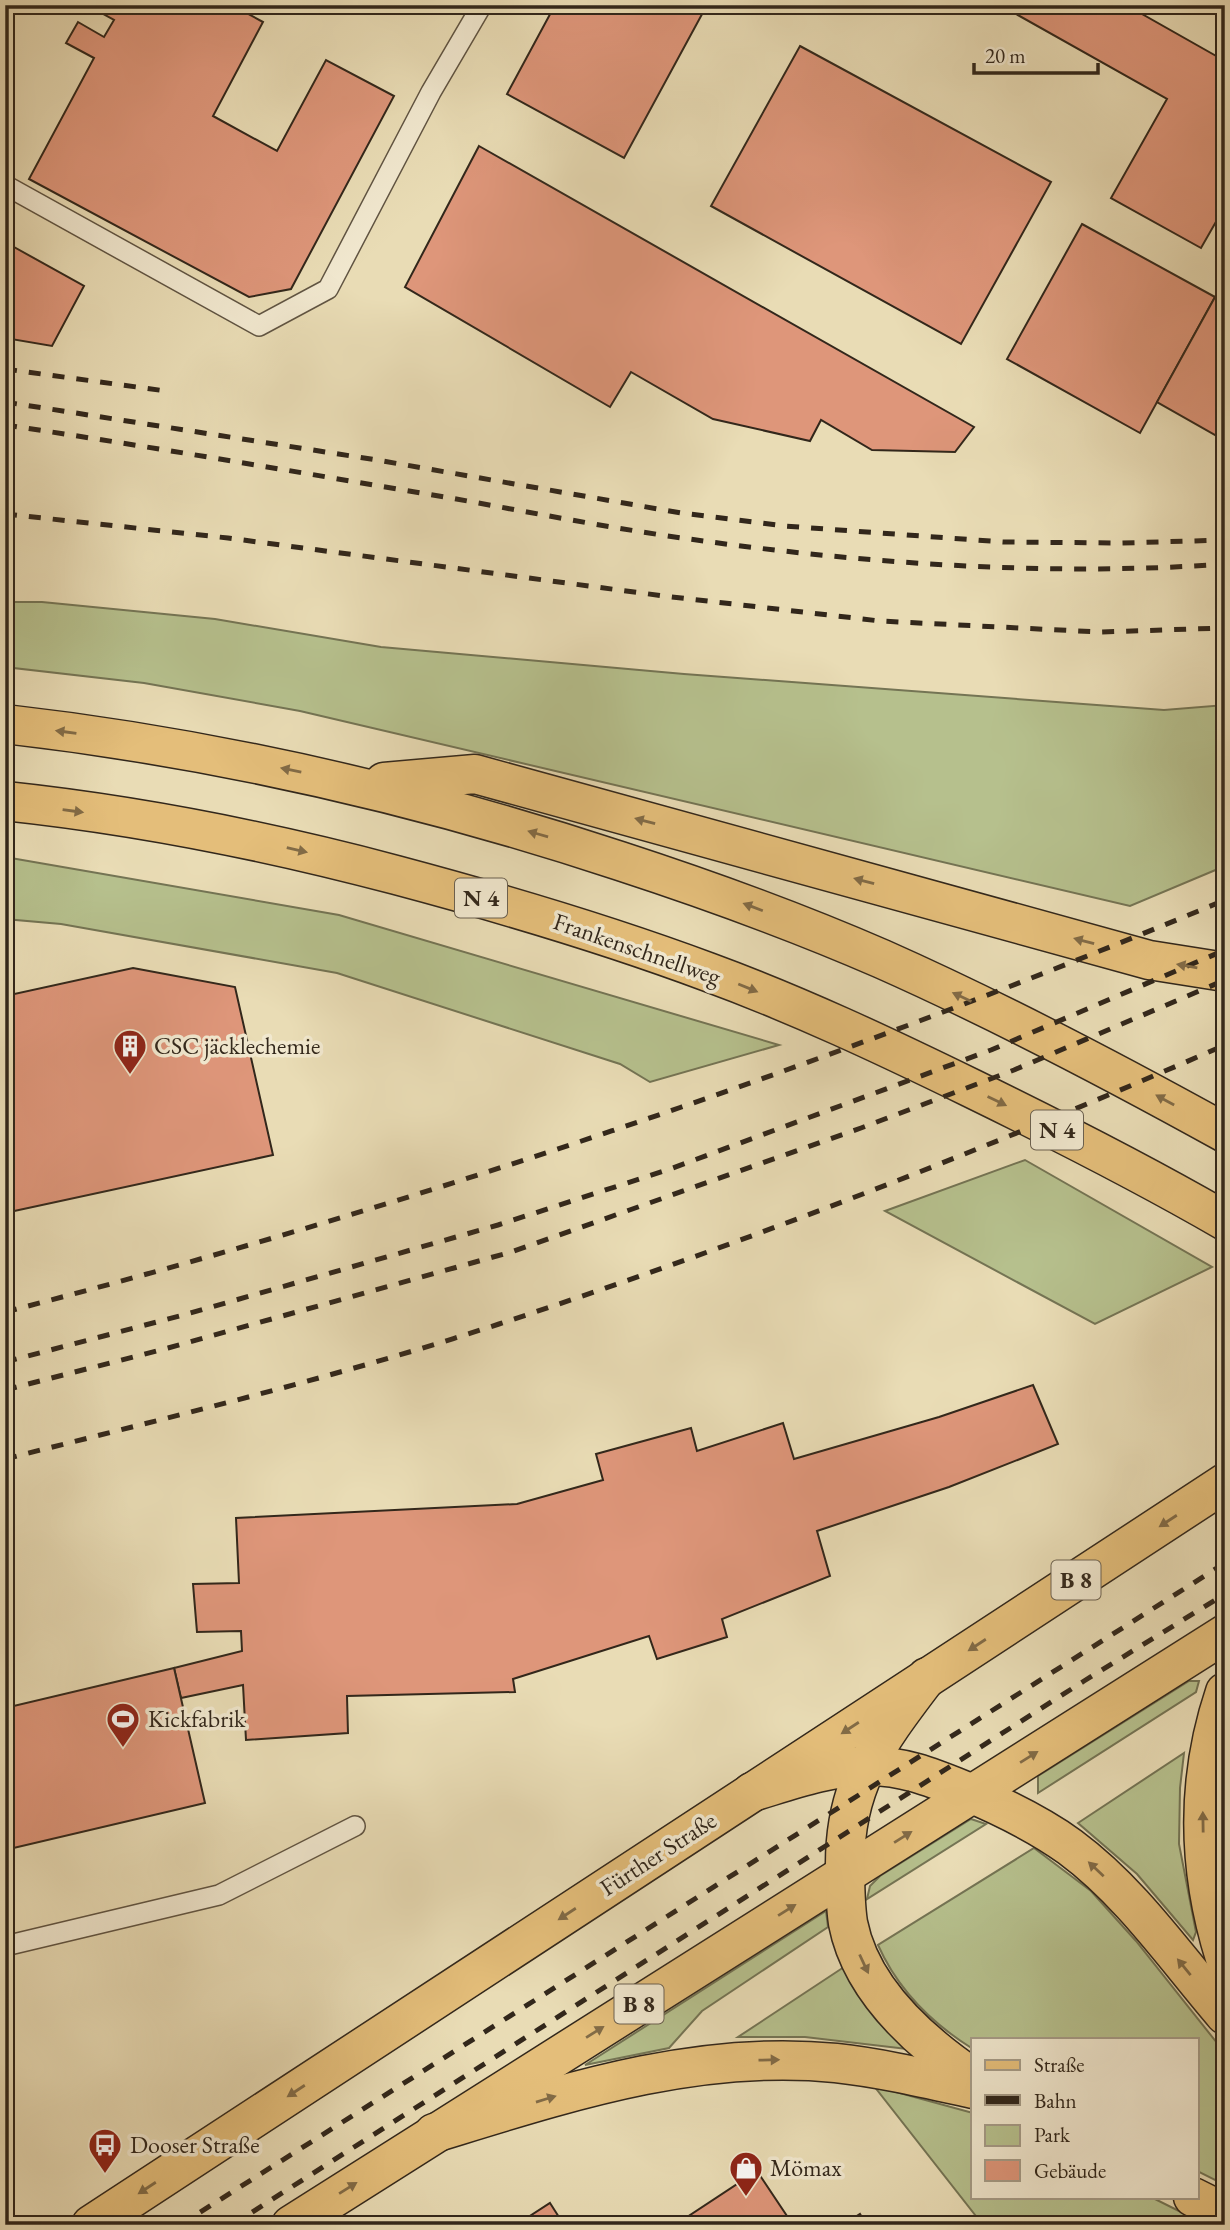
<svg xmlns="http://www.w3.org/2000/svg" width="1230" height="2230" viewBox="0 0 1230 2230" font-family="'EB Garamond',serif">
	<rect width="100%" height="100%" fill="#e9dcb5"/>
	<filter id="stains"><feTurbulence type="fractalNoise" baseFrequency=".00286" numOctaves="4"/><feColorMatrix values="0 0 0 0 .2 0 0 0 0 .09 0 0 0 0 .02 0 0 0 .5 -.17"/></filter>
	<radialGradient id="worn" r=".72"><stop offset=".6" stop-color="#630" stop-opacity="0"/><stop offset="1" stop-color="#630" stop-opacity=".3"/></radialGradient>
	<g fill="#b6c08d" stroke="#747454" stroke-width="2">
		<polygon points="5,602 42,602 215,619 381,647 684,674 1164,710 1225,705 1225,866 1130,906 300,711 144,683 5,667"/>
		<polygon points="5,857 339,915 779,1045 650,1082 620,1064 337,973 61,924 5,919"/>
		<polygon points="1025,1160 1212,1267 1095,1324 885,1211"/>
		<polygon points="1189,1681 1199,1681 1196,1692 1038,1793 1038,1776"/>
		<polygon points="1184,1753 1180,1788 1179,1844 1196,1932 1193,1940 1137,1874 1078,1823"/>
		<polygon points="971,1819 986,1824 867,1899 870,1886 880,1876"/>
		<path d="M 1034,1848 L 1091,1891 L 1136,1941 L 1225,2053 L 1225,2185 L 1197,2171 L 1197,2039 L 973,2039 L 973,2049 C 931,2023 898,1990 878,1945 Z"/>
		<polygon points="826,1911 828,1927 702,2011 669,2048 585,2065"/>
		<polygon points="844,1967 907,2049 805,2037 738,2037"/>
		<polygon points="874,2086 973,2113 973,2197 1151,2197 1207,2225 983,2225"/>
	</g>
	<g fill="#de967a" stroke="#32271b" stroke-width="2">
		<polygon points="98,5 232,5 263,22 213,116 277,151 326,60 394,96 291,289 249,297 29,179 94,58 66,43 78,22 104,37 114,20 96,10"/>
		<polygon points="555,5 707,5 624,158 507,94"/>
		<polygon points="1000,5 1126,5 1225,61 1225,206 1201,248 1111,198 1167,99"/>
		<polygon points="800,46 1051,182 961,344 711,206"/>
		<polygon points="479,146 974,427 955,452 872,450 821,420 810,441 713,419 631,372 610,407 405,287"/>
		<polygon points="1082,224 1215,297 1140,433 1007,359"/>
		<polygon points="5,242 84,286 52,346 5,338"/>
		<polygon points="1225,279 1225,438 1224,440 1157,402"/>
		<polygon points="133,968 235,987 273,1155 5,1213 5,996"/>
		<polygon points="1033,1385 1058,1444 949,1487 817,1531 830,1576 722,1619 727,1637 657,1659 649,1636 513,1679 515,1692 347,1696 348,1733 246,1740 243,1685 181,1698 174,1668 242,1651 241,1631 197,1632 193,1584 239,1583 236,1518 517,1504 603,1480 596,1454 691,1428 697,1451 783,1423 794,1459 939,1417"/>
		<polygon points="174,1668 205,1803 5,1850 5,1708"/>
		<polygon points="757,2171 793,2225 675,2225"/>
		<polygon points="550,2203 564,2225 516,2225"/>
		<polygon points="860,2214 867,2225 843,2225"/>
	</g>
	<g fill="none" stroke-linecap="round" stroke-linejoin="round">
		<defs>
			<g id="lane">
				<polyline points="5,185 259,326 328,289 431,92 482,5"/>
				<polyline points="5,1946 219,1895 355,1826"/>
			</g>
			<g id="primary">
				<polyline points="91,2225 1225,1483"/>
				<polyline points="291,2225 1225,1634"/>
			</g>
			<g id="highway">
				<path d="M 5,724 C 215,748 420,795 620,861 C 709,890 797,922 882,959 C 999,1011 1113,1071 1225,1133"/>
				<polyline points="384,782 475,774 1149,960 1225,972"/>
				<path d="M 5,801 C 137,815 268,841 396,875 C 501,903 606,934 708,972 C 798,1005 885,1046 971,1088 C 1057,1130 1142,1173 1225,1221"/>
				<path d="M 927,1677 C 906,1705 883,1734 867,1766 C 851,1797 845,1829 845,1864 C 845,1883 845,1903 848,1923 C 861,1990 920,2042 973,2078"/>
				<path d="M 1225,1692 C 1195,1781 1197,1869 1225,1958"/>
				<path d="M 752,1792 C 789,1781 827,1767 866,1766 C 901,1765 931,1777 963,1790 C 1001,1806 1037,1823 1070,1847 C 1131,1892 1176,1958 1225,2015"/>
				<path d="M 434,2133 C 565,2093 696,2049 836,2063 C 882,2068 928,2079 973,2089"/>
				<polyline points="1193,2197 1225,2213"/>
			</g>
		</defs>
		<use href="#lane" stroke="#605442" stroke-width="22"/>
		<use href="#primary" stroke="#32271b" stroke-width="41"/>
		<use href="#highway" stroke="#32271b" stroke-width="41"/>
		<use href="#lane" stroke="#f1e8cf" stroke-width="19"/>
		<use href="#primary" stroke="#e4be7a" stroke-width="38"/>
		<use href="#highway" stroke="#e4be7a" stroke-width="38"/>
		<g stroke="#32271b" stroke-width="5" stroke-dasharray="12 12" stroke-linecap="butt">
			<polyline points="5,369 166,391"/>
			<polyline points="5,402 377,460 681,513 785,526 1004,542 1122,543 1225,540"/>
			<path d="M 5,425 C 154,447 302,473 451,498 C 528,512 605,527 682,538 C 856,563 1049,577 1225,564"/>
			<polyline points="5,514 228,538 664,596 880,621 1099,632 1225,628"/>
			<path d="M 5,1312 C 419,1205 830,1064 1225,900"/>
			<polyline points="5,1362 187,1314 498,1225 670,1169 991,1050 1225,950"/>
			<polyline points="5,1390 168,1348 511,1252 861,1128 1014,1070 1225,980"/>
			<path d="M 5,1459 C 171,1417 337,1377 499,1324 C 745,1243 987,1149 1225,1045"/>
			<polyline points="180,2225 1225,1563"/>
			<polyline points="232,2225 1084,1681 1225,1594"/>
		</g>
	</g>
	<defs><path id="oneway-solid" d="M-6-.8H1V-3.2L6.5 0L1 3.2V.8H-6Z" transform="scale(1.75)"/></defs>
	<g fill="#826b46">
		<use href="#oneway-solid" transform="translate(66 732) rotate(-172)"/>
		<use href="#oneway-solid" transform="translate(291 770) rotate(-169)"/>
		<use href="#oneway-solid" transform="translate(73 811) rotate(8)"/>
		<use href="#oneway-solid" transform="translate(645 821) rotate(-165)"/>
		<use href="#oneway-solid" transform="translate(538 834) rotate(-164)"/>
		<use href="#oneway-solid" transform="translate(297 850) rotate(13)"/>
		<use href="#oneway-solid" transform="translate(864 881) rotate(-165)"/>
		<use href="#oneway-solid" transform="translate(753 907) rotate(-159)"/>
		<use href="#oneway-solid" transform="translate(1084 941) rotate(-165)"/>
		<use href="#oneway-solid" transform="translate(1187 966) rotate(-170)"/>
		<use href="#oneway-solid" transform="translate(748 988) rotate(22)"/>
		<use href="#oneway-solid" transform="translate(962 997) rotate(-155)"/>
		<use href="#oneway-solid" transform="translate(1165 1100) rotate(-151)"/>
		<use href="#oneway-solid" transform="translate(997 1101) rotate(26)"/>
		<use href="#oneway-solid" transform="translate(1168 1521) rotate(147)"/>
		<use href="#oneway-solid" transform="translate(977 1645) rotate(147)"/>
		<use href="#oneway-solid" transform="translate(850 1728) rotate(147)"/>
		<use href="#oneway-solid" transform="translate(1029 1757) rotate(-32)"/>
		<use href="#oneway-solid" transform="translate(1203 1822) rotate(-91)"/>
		<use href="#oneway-solid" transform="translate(903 1837) rotate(-32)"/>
		<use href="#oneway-solid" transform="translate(1096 1869) rotate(-137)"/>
		<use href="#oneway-solid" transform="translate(787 1910) rotate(-32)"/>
		<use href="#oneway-solid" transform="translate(567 1914) rotate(147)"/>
		<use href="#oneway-solid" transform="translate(864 1964) rotate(65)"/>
		<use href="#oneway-solid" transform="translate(1184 1967) rotate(-129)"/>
		<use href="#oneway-solid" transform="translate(595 2032) rotate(-32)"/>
		<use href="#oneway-solid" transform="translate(769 2060) rotate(-1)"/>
		<use href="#oneway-solid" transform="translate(296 2091) rotate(147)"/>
		<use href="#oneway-solid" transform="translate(546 2099) rotate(-17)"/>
		<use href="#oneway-solid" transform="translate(147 2188) rotate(147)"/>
		<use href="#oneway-solid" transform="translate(348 2188) rotate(-32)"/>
	</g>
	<defs>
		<symbol id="building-pin" viewBox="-11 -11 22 30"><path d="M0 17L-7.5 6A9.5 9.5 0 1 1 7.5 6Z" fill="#8f2418" stroke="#f1e8cf"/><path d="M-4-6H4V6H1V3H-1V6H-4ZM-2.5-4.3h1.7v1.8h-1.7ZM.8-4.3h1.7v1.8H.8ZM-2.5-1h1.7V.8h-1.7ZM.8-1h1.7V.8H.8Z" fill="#fff"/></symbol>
		<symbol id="stadium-pin" viewBox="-11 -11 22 30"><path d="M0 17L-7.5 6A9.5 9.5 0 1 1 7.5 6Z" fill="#8f2418" stroke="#f1e8cf"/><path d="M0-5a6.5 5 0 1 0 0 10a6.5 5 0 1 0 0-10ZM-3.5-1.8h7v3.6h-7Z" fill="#fff"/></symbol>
		<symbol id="bus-pin" viewBox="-11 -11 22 30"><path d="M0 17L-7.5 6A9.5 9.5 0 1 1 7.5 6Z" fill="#8f2418" stroke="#f1e8cf"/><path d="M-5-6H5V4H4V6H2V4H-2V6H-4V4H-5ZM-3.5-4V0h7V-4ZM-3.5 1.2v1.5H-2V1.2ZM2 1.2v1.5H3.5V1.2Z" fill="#fff"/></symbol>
		<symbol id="shop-pin" viewBox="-11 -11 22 30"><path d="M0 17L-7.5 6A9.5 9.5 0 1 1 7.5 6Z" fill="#8f2418" stroke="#f1e8cf"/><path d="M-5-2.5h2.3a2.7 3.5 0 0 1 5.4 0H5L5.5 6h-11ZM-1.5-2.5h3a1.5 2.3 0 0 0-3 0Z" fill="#fff"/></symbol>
	</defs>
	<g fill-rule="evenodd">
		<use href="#building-pin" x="111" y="1027" width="38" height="52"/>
		<use href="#stadium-pin" x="104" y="1700" width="38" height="52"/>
		<use href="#bus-pin" x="86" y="2126" width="38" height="52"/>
		<use href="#shop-pin" x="727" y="2149" width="38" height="52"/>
	</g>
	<g text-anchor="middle" stroke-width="7" stroke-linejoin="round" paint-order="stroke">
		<g fill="#f1e8cf" stroke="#6b6151" stroke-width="2">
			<rect x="455" y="878.5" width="52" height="39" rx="5"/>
			<rect x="1031" y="1110.5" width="52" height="39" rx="5"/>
			<rect x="1051.5" y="1560.5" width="49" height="39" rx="5"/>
			<rect x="614.5" y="1984.5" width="49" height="39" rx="5"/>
		</g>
		<g font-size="23" font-weight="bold" fill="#32271b">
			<text x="481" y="906">N 4</text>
			<text x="1057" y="1138">N 4</text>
			<text x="1076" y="1588">B 8</text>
			<text x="639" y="2012">B 8</text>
		</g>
		<g font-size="24" fill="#32271b" stroke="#f1e8cf">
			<text transform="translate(637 949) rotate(19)" y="8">Frankenschnellweg</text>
			<text transform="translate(658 1854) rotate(-33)" y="8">Fürther Straße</text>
		</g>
		<g font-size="24" fill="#32271b" stroke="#f1e8cf" text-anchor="start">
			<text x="154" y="1054">CSC jäcklechemie</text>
			<text x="148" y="1727">Kickfabrik</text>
			<text x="130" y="2153">Dooser Straße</text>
			<text x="770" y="2176">Mömax</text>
		</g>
	</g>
	<rect width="1230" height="2230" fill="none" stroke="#e9dcb5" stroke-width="28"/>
	<rect x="7" y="7" width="1216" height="2216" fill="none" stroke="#32271b" stroke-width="3.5"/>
	<rect x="14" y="14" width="1202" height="2202" fill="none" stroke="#32271b" stroke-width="2"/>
	<rect x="971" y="2038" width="228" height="161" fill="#f1e8cf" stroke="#a59b87" stroke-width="2"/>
	<rect x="985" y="2060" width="35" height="10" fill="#e4be7a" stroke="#a59b87" stroke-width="2"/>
	<text x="1034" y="2072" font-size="21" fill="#32271b">Straße</text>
	<rect x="985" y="2095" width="35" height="10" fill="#32271b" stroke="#a59b87" stroke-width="2"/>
	<text x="1034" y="2108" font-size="21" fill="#32271b">Bahn</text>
	<rect x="985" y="2125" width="35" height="21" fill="#b6c08d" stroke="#a59b87" stroke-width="2"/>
	<text x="1034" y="2142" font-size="21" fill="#32271b">Park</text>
	<rect x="985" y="2160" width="35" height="21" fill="#de967a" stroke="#a59b87" stroke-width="2"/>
	<text x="1034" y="2178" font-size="21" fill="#32271b">Gebäude</text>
	<path d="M974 63v10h124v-10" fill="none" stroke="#32271b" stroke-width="3.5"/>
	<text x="985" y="63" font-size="21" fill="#32271b" stroke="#f1e8cf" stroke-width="5" paint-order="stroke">20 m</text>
	<rect width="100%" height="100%" filter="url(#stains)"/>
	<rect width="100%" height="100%" fill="url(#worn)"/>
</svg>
